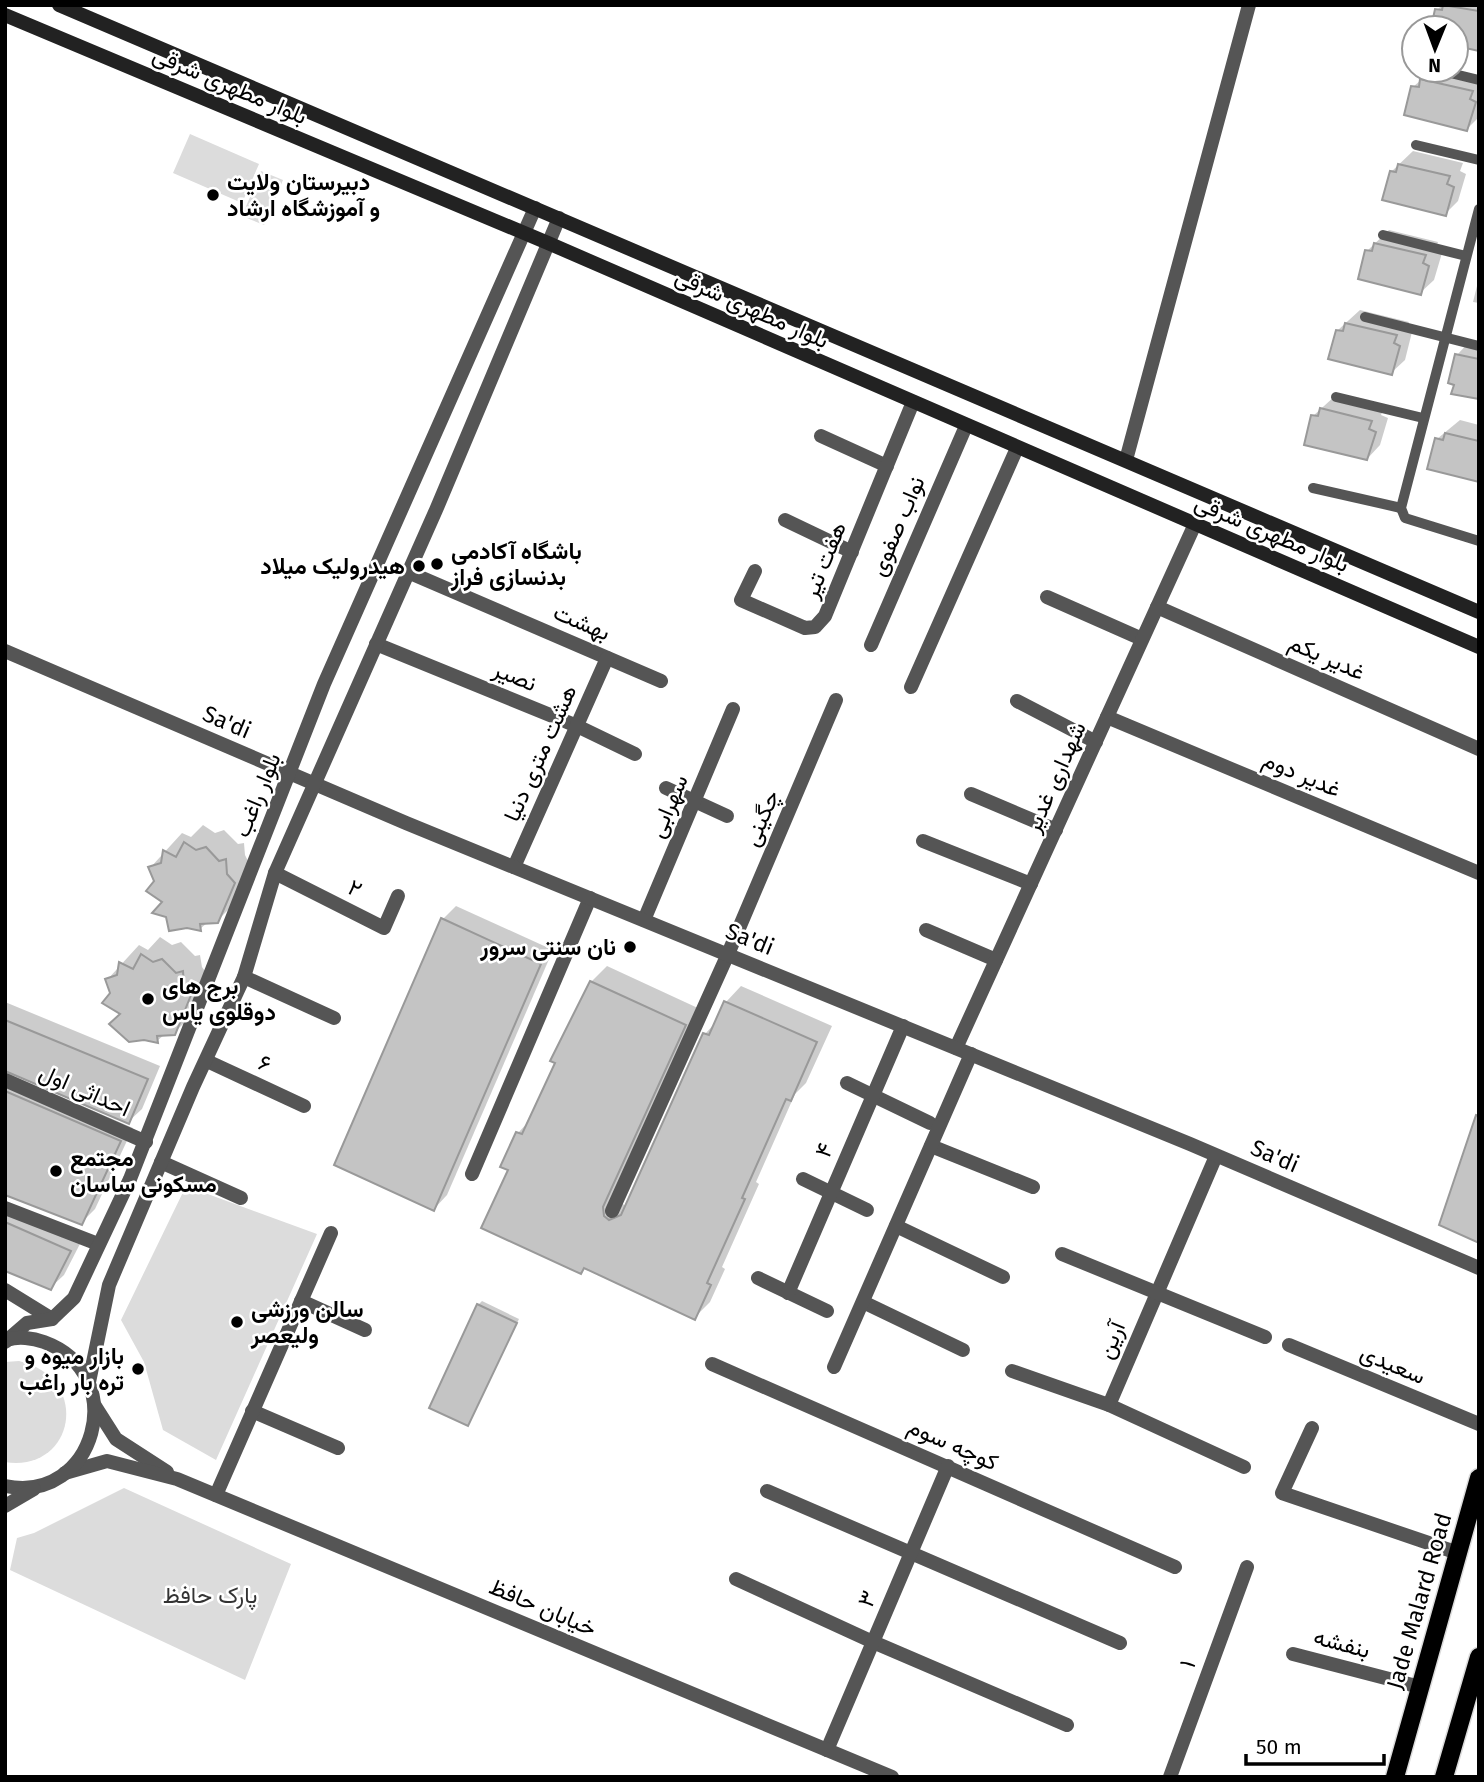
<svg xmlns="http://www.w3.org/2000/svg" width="1484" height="1782" viewBox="0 0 1484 1782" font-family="'Fira Sans',Vazirmatn,sans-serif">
	<rect width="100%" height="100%" fill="#fff"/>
	<g fill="#dcdcdc">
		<polygon points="190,134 259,164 242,203 173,173"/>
		<polygon points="261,171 283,180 264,225 242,216"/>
		<polygon points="186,1186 317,1234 216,1460 163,1430 144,1362 121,1320"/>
		<path d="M 19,1361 C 92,1378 75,1473 5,1462 L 5,1362 Z"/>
		<polygon points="124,1488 291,1564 245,1680 10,1570 17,1538 34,1533"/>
	</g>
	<g fill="#0003">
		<polygon points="1442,5 1479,5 1479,49 1456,44 1456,28 1433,28 1437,10"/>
		<polygon points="1432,70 1450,70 1479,77 1479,117 1467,129 1413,87"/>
		<polygon points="1413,151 1463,163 1460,171 1466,174 1458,201 1445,214 1391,172"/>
		<polygon points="1389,230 1438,242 1435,250 1442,253 1434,280 1420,293 1367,251"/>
		<polygon points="1479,278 1479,303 1473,302"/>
		<polygon points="1360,310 1409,322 1406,330 1412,332 1405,360 1391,373 1338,330"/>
		<polygon points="1470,341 1479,343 1479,397 1457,355"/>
		<polygon points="1335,396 1384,408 1381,415 1388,418 1380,445 1367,459 1313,416"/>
		<polygon points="1460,420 1479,425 1479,480 1437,439"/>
		<polygon points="203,825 215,833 224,830 238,844 244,843 245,855 251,867 235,903 217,921 208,922 200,929 165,902 150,868 182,833 191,837"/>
		<polygon points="456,906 553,950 447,1195 434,1209 443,919"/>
		<polygon points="160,937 172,945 181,942 195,956 200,955 202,967 209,977 192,1015 174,1033 165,1034 157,1041 122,1013 107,980 139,945 148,950"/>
		<polygon points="607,966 700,1009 619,1200 625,1206 705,1034 717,1021 726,1002 741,986 832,1026 806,1083 795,1094 756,1182 759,1184 722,1267 725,1269 710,1302 695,1317 585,1267 581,1272 510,1169 518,1133 530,1120 557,1062 552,1060 591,982"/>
		<polygon points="5,1002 160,1066 142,1109 128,1122 10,1070 14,1076 133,1128 95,1209 81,1223 5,1194"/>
		<polygon points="5,1203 83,1238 64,1275 50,1288 5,1269"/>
		<polygon points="482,1301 519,1319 468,1424 478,1305"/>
	</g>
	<g fill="#c4c4c4" stroke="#999" stroke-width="2">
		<polygon points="1443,5 1479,11 1479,51 1456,46 1456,28 1431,28 1435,9 1442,10"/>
		<polygon points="1420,79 1473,91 1470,99 1476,102 1467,131 1404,115 1411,86 1419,87"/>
		<polygon points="1398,164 1450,176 1447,184 1454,187 1446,216 1382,200 1390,171 1396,172"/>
		<polygon points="1374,243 1426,255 1423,263 1429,266 1421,295 1358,279 1365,250 1372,251"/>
		<polygon points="1345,323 1397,335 1394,343 1400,346 1392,375 1328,359 1336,330 1343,331"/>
		<polygon points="1455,354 1479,359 1479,399 1451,394 1454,385 1448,383"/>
		<polygon points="1320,408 1372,421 1369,429 1376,432 1367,460 1304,445 1311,415 1318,416"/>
		<polygon points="1445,433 1479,441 1479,482 1427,469 1435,438 1443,440"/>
		<polygon points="184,842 196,850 206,847 219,861 226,859 227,874 235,883 218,923 200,924 201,931 187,928 169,931 166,917 152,913 162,902 146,891 154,881 148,867 161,863 163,850 176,857"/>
		<polygon points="441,918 541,964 434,1211 334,1165"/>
		<polygon points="141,954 153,962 162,959 176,973 183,971 184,986 191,995 175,1035 157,1036 158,1043 144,1040 129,1042 109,1024 120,1014 102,1003 110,993 105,979 117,975 119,962 133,969"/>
		<polygon points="590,981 686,1025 603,1207 604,1216 609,1220 621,1215 703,1033 709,1035 724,1001 817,1042 791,1101 786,1099 742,1198 745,1199 707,1283 711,1285 695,1320 584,1268 581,1274 481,1228 508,1170 500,1167 516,1132 522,1134 555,1063 550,1061"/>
		<polygon points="5,1020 148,1079 129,1124 5,1071"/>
		<polygon points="5,1091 121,1141 82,1225 5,1195"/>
		<polygon points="1476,1115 1479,1116 1479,1243 1439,1225"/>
		<polygon points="5,1222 71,1251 51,1290 5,1271"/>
		<polygon points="477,1304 517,1323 468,1426 429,1408"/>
	</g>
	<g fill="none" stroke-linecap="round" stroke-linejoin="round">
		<defs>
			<g id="primary">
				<polyline points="1395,1777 1479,1478"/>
				<polyline points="1444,1777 1479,1657"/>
			</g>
		</defs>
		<use href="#primary" stroke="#dbdbdb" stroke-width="21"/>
		<g stroke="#555" stroke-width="10">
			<polyline points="1438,70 1479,80"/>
			<polyline points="1416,145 1479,160"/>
			<polyline points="1479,209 1401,508 1405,518 1479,541"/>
			<polyline points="1383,235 1466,256"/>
			<polyline points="1365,317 1479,346"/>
			<polyline points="1336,397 1423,418"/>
			<polyline points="1313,488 1401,508"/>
		</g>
		<g stroke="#555" stroke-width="14">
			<polyline points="821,436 887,466"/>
			<polyline points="1126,460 1249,5"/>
			<polyline points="785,520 852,552"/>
			<polyline points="755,571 741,600 805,628 815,627 825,616 913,402"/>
			<polyline points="408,572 661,681"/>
			<polyline points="1047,597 1142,639"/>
			<polyline points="1157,607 1479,749"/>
			<polyline points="376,644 577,726 635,754"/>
			<polyline points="871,645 966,426"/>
			<polyline points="911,687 1017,448"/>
			<polyline points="1017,701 1096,742"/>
			<polyline points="1107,717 1479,873"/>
			<polyline points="666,788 727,816"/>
			<polyline points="971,794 1056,830"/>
			<polyline points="923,841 1031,884"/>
			<polyline points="514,867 607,658"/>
			<polyline points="275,873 384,928 398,896"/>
			<polyline points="644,920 733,709"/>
			<polyline points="926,930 996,960"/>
			<polyline points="244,977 334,1018"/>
			<polyline points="956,1048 1195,524"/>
			<polyline points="207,1061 304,1106"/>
			<polyline points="5,1080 146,1142"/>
			<polyline points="847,1083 930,1123"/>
			<polyline points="931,1146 1033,1187"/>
			<polyline points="1216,1156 1109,1405 1244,1467"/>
			<polyline points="161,1162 241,1198"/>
			<polyline points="472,1174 590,898"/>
			<polyline points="803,1179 867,1210"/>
			<polyline points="5,1208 98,1244"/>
			<polyline points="612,1211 728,954 836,700"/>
			<polyline points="896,1226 1003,1277"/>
			<polyline points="1062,1254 1265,1337"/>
			<polyline points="758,1278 827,1311"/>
			<polyline points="5,1290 52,1319"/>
			<polyline points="788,1293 903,1026"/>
			<polyline points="301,1301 365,1330"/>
			<polyline points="863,1302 963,1350"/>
			<polyline points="1289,1345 1479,1424"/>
			<polyline points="712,1364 1175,1567"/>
			<polyline points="834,1367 971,1054"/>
			<polyline points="1012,1371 1109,1405"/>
			<polyline points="252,1411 338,1448"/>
			<polyline points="1312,1428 1282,1493 1458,1553"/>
			<polyline points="767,1491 1120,1643"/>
			<polyline points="216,1495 331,1233"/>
			<polyline points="736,1579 873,1642 1067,1725"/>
			<polyline points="1293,1654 1420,1687"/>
			<polyline points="827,1750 948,1466"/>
			<polyline points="1170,1777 1247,1567"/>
		</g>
		<g stroke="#555" stroke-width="14">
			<polyline points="5,651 406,823 1190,1144 1479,1268"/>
			<polyline points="5,1342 27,1323 52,1319 74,1298 130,1179 324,684 535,208"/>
			<polyline points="89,1382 109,1285 193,1087 244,977 275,873 436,510 559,218"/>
			<polyline points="95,1406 116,1439 167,1472"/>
			<polyline points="65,1473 107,1461 177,1479 892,1777"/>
			<path d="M 5,1486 C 95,1505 132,1374 44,1342 C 33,1338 18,1336 7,1340"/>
			<polyline points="5,1506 34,1489"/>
		</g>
		<g stroke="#222" stroke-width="14">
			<polyline points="59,5 1479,612"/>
			<polyline points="5,15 548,243 1479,647"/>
		</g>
		<use href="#primary" stroke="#000" stroke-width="18"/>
	</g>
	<g fill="#000" stroke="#fff" stroke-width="2.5">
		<circle cx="213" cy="195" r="7"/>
		<circle cx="437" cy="564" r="7"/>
		<circle cx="419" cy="566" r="7"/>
		<circle cx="630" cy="947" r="7"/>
		<circle cx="148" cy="999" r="7"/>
		<circle cx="56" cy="1171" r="7"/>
		<circle cx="237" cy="1322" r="7"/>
		<circle cx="138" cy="1369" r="7"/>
	</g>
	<g text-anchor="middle" stroke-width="5" stroke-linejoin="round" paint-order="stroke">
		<g font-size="23" fill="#000" stroke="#fff">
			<text transform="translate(230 85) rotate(23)" y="8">بلوار مطهری شرقی</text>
			<text transform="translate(752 308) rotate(24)" y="8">بلوار مطهری شرقی</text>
			<text transform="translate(897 526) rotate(-67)" y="8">نواب صفوی</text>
			<text transform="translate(1272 533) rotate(23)" y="8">بلوار مطهری شرقی</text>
			<text transform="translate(824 560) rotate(-68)" y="8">هفت تیر</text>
			<text transform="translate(582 622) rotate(23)" y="8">بهشت</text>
			<text transform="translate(1327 657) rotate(24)" y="8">غدیر یکم</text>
			<text transform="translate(515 676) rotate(22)" y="8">نصیر</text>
			<text transform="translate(227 722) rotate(23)" y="8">Sa'di</text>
			<text transform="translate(540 753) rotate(-66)" y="8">هشت متری دنیا</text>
			<text transform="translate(1302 774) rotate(23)" y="8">غدیر دوم</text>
			<text transform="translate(1055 777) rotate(-66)" y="8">شهداری غدیر</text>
			<text transform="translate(257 795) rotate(-68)" y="8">بلوار راغب</text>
			<text transform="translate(668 806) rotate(-67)" y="8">سهرابی</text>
			<text transform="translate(761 818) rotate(-67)" y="8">چگینی</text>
			<text transform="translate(355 888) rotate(27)" y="8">۲</text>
			<text transform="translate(750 939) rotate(22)" y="8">Sa'di</text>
			<text transform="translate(265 1063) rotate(25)" y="8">۶</text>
			<text transform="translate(85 1090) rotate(24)" y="8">احداثی اول</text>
			<text transform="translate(824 1150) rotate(-67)" y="8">۴</text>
			<text transform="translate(1275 1156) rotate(23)" y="8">Sa'di</text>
			<text transform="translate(1111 1340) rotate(-68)" y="8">آرین</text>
			<text transform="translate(1393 1364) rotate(23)" y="8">سعیدی</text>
			<text transform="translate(953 1444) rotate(24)" y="8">کوچه سوم</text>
			<text transform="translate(867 1599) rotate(-67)" y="8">۳</text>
			<text transform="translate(1419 1601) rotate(-74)" y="8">Jade Malard Road</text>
			<text transform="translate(543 1607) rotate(23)" y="8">خیابان حافظ</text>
			<text transform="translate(1342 1643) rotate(15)" y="8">بنفشه</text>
			<text transform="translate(1187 1664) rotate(-70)" y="8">۱</text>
		</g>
		<g font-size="23" font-weight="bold" fill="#000" stroke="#fff" text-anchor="start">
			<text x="227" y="190">دبیرستان ولایت<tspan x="227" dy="26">و آموزشگاه ارشاد</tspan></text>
			<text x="451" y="559">باشگاه آکادمی<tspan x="451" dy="26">بدنسازی فراز</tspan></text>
			<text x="405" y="574" text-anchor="end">هیدرولیک میلاد</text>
			<text x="616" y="955" text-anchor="end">نان سنتی سرور</text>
			<text x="162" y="994">برج های<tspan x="162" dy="26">دوقلوی یاس</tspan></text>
			<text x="70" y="1166">مجتمع<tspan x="70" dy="26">مسکونی ساسان</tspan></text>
			<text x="251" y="1317">سالن ورزشی<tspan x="251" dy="26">ولیعصر</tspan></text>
			<text x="124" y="1364" text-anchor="end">بازار میوه و<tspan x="124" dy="26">تره بار راغب</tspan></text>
		</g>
		<g font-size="23" fill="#333" stroke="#fff">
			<text x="210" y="1603">پارک حافظ</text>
		</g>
	</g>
	<rect width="1484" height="1782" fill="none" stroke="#000000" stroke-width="14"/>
	<g transform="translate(1435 49) rotate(181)"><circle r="33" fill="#ffffff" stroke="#999999" stroke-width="2"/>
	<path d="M0-5L12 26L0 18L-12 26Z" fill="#000000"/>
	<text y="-10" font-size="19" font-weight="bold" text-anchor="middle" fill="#000000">N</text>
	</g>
	<path d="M1246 1754v10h138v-10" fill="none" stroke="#000000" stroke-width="3.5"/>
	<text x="1256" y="1754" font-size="21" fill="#000000" stroke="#ffffff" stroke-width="5" paint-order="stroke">50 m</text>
</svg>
